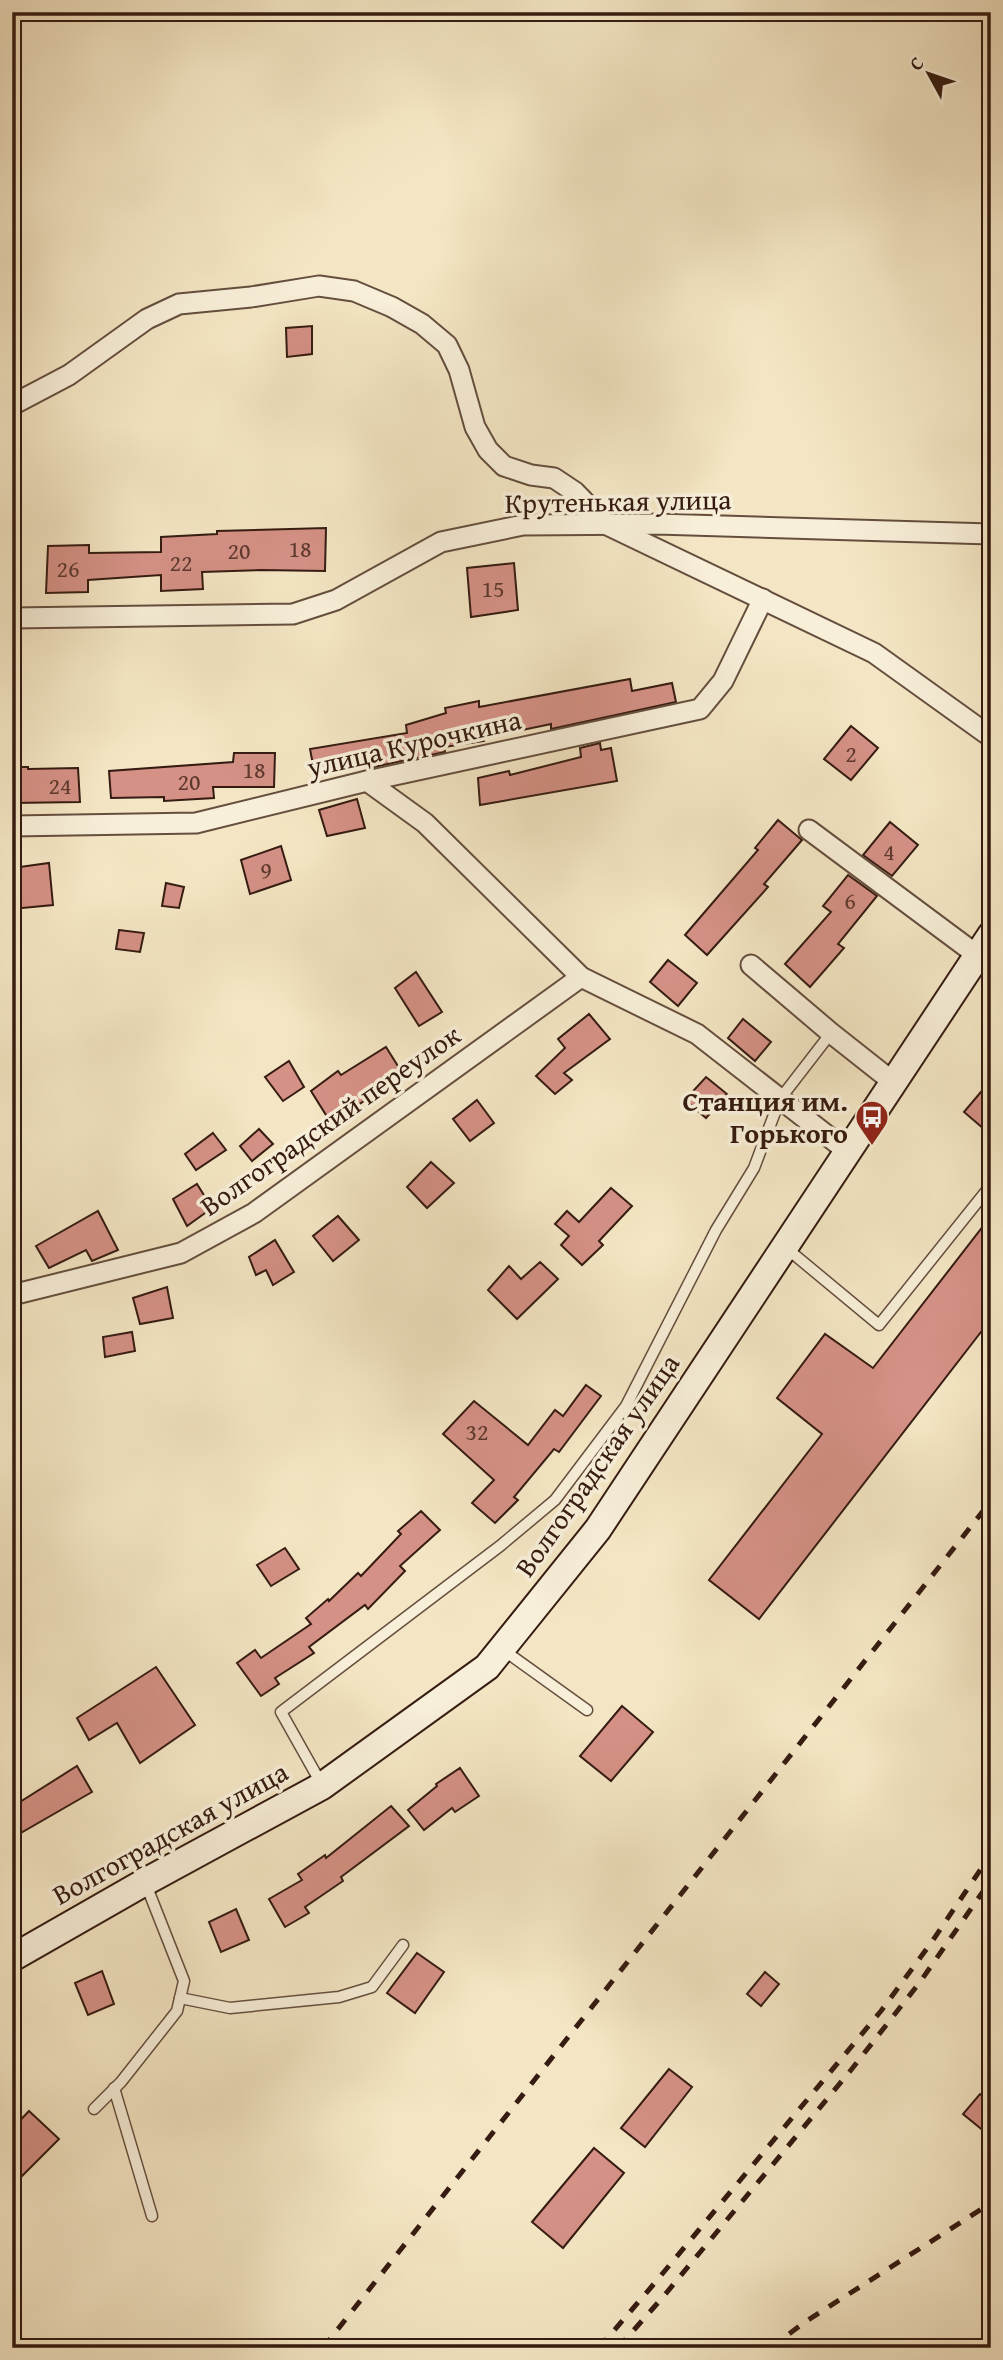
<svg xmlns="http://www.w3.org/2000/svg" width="1003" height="2360" viewBox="0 0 1003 2360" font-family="'Gentium Book Plus',serif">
	<rect width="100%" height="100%" fill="#f4e6c4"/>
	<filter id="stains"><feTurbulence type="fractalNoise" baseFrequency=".00286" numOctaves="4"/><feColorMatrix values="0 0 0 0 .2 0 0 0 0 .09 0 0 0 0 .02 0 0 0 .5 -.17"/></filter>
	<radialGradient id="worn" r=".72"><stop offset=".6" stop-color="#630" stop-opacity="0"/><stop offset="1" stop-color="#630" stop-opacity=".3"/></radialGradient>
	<g fill="#d59186" stroke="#351b11" stroke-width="2">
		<polygon points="312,326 312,354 287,357 286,328"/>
		<polygon points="326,528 325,571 261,570 202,572 203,589 161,591 161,575 88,580 88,592 46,593 48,546 89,545 89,553 161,552 161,537 217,534 217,531"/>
		<polygon points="514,563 518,610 471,617 467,568"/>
		<polygon points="630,679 632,691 672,683 676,702 551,729 551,724 484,738 484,741 444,747 445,752 369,768 368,761 315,775 310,749 407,733 406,725 446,713 445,708 479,701 479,707"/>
		<polygon points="851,726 878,748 851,780 824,759"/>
		<polygon points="600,743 601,750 611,748 617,781 480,805 478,778 509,771 510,775 581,757 580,748"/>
		<polygon points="234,753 275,753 274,787 213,787 214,798 164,801 164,797 111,798 109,771 233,762"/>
		<polygon points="12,767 28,767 28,769 78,768 80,802 12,803"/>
		<polygon points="357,799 365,828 327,836 319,810"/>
		<polygon points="778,820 802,840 764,884 768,887 707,955 685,935 758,850 755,848"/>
		<polygon points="890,822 918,845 892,876 863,855"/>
		<polygon points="281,846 291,880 250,894 241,860"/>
		<polygon points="49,863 53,905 12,909 12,868"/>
		<polygon points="848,875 877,896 838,944 844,948 810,987 785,964 831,912 823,906"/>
		<polygon points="166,883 184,887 179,908 162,906"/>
		<polygon points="119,930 144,933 140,952 116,949"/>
		<polygon points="668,960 697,983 678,1006 650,982"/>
		<polygon points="416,972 442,1012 419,1026 395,988"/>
		<polygon points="589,1014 610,1039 564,1073 572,1080 555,1094 536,1076 565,1048 558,1039"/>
		<polygon points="743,1019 771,1042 755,1061 728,1038"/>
		<polygon points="386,1047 406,1079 377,1095 376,1093 331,1123 311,1091 338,1071 341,1075"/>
		<polygon points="289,1061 304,1087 283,1101 265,1077"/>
		<polygon points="706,1077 727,1094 706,1118 685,1100"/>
		<polygon points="991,1080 991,1135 964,1112"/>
		<polygon points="477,1100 494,1123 470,1141 453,1119"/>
		<polygon points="259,1129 273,1144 252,1161 240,1146"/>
		<polygon points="213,1133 226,1150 196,1170 185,1154"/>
		<polygon points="431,1162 454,1183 427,1208 407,1187"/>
		<polygon points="197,1184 212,1208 187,1226 173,1199"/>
		<polygon points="611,1188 632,1206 599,1241 603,1245 582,1265 561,1245 569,1236 555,1224 567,1211 579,1222"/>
		<polygon points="98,1211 118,1250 92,1261 86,1250 49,1268 36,1246"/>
		<polygon points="338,1216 359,1240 333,1261 313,1236"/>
		<polygon points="991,1216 991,1319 759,1619 709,1580 822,1434 777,1398 825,1334 873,1368"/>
		<polygon points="275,1240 294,1272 273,1285 266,1270 256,1275 249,1257"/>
		<polygon points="540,1262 558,1279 517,1319 488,1290 509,1266 521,1279"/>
		<polygon points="167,1287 173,1318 140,1324 133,1298"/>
		<polygon points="132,1332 135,1351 105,1357 103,1337"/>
		<polygon points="586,1385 601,1396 559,1452 554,1449 514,1497 518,1500 495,1523 472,1503 494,1480 443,1434 474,1401 528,1445 555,1410 563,1416"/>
		<polygon points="421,1511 440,1530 400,1566 405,1571 368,1609 365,1605 309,1647 314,1653 275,1678 279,1684 261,1696 237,1663 255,1650 261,1658 311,1624 306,1618 328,1599 329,1601 358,1573 361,1576 401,1534 398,1531"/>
		<polygon points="285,1548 299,1569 271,1586 257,1565"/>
		<polygon points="156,1667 195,1725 140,1763 117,1723 89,1740 77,1718"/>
		<polygon points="622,1706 653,1732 611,1781 580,1756"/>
		<polygon points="77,1766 92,1792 12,1838 12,1807"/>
		<polygon points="460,1768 479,1796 455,1812 452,1808 424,1830 408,1810 437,1786 436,1784"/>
		<polygon points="391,1806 409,1826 341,1877 343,1881 305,1907 309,1913 285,1927 269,1899 302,1880 298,1874 325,1855 326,1858"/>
		<polygon points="236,1909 249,1940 221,1952 209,1922"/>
		<polygon points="417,1953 444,1972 415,2013 387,1993"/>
		<polygon points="102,1971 114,2004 88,2015 75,1983"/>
		<polygon points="765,1972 779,1984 761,2006 747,1994"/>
		<polygon points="669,2069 692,2087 645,2147 621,2128"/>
		<polygon points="980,2094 991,2102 991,2137 963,2114"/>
		<polygon points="29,2111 59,2139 12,2186 12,2129"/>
		<polygon points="594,2148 624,2173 563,2248 532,2222"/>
	</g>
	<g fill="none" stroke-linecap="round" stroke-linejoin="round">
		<defs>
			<g id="service">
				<polyline points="785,1247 879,1325 991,1185"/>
				<polyline points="502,1649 587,1710"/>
				<polyline points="322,1785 281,1712 500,1546 555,1500 626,1406 716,1230 754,1168 780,1099 831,1033"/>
				<polyline points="180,1998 230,2008 339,1997 372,1987 403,1945"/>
				<polyline points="114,2088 152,2216"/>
				<polyline points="94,2109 121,2082 177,2011 184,1981 145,1882"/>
			</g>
			<g id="minor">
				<polyline points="12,405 69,375 147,319 179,304 251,297 319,286 354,291 392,307 422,324 447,345 459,370 475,427 488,450 504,466 531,475 554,478 575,492 607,525 874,653 991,737"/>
				<polyline points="12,618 293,614 336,600 441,542 523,525 657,524 991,534"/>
				<polyline points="367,781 425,823 581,977 697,1034 847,1151"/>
				<polyline points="12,826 196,823 367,781 700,709 723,681 763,599"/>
				<polyline points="809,830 977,955"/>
				<polyline points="751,965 831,1033 893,1082"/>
				<polyline points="12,1295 181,1253 254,1213 581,977"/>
			</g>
			<polyline id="secondary" points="12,1958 145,1882 322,1786 487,1667 598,1529 991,935"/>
		</defs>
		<use href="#service" stroke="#654e3e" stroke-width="13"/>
		<use href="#minor" stroke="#654e3e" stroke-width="23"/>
		<use href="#secondary" stroke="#351b11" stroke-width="30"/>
		<use href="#service" stroke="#f8efd9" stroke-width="10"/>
		<use href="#minor" stroke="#f8efd9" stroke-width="19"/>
		<use href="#secondary" stroke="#f8efd9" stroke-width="26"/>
		<g stroke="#351b11" stroke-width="5" stroke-dasharray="12 12" stroke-linecap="butt">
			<polyline points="323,2348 991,1501"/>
			<polyline points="599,2348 653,2285 881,2011 931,1943 991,1854"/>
			<polyline points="618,2348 663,2297 851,2070 920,1982 991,1880"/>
			<polyline points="770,2348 805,2322 991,2203"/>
		</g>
	</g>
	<defs>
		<symbol id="bus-pin" viewBox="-11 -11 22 30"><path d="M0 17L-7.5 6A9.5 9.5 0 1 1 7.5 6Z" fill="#8f2418" stroke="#f8efd9"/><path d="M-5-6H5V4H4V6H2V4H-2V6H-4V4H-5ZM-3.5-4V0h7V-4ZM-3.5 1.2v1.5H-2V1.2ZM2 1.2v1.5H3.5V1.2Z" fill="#fff"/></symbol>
	</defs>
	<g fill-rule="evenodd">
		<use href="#bus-pin" x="853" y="1098" width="38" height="52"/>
	</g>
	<g text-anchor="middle" stroke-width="7" stroke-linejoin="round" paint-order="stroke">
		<g font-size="24" fill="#5d382e">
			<text x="300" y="557">18</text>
			<text x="239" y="559">20</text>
			<text x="181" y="571">22</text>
			<text x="68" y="577">26</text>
			<text x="493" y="597">15</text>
			<text x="851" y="762">2</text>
			<text x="254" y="778">18</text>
			<text x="189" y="790">20</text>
			<text x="60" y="794">24</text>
			<text x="889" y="860">4</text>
			<text x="266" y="878">9</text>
			<text x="850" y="909">6</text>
			<text x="477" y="1440">32</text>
		</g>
		<g font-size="28" fill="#351b11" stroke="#f8efd9">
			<text transform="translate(618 501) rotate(-1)" y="10">Крутенькая улица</text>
			<text transform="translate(414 743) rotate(-13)" y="10">улица Курочкина</text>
			<text transform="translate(330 1120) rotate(-35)" y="10">Волгоградский переулок</text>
			<text transform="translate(597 1465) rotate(-55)" y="10">Волгоградская улица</text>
			<text transform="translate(170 1833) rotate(-29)" y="10">Волгоградская улица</text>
		</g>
		<g font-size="28" font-weight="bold" fill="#351b11" stroke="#f8efd9" text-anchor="end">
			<text x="848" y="1111">Станция им.<tspan x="848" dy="32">Горького</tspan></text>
		</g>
	</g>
	<rect width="1003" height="2360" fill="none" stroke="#f4e6c4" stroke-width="42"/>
	<rect x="14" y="14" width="975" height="2332" fill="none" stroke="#351b11" stroke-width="3.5"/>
	<rect x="21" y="21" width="961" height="2318" fill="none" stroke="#351b11" stroke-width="2"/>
	<g transform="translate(929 74) rotate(310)" stroke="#f8efd9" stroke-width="5" paint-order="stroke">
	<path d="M0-5L12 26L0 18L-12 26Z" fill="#351b11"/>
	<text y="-10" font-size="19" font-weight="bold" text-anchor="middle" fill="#351b11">С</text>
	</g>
	<rect width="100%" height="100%" filter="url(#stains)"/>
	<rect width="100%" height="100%" fill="url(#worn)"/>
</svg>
